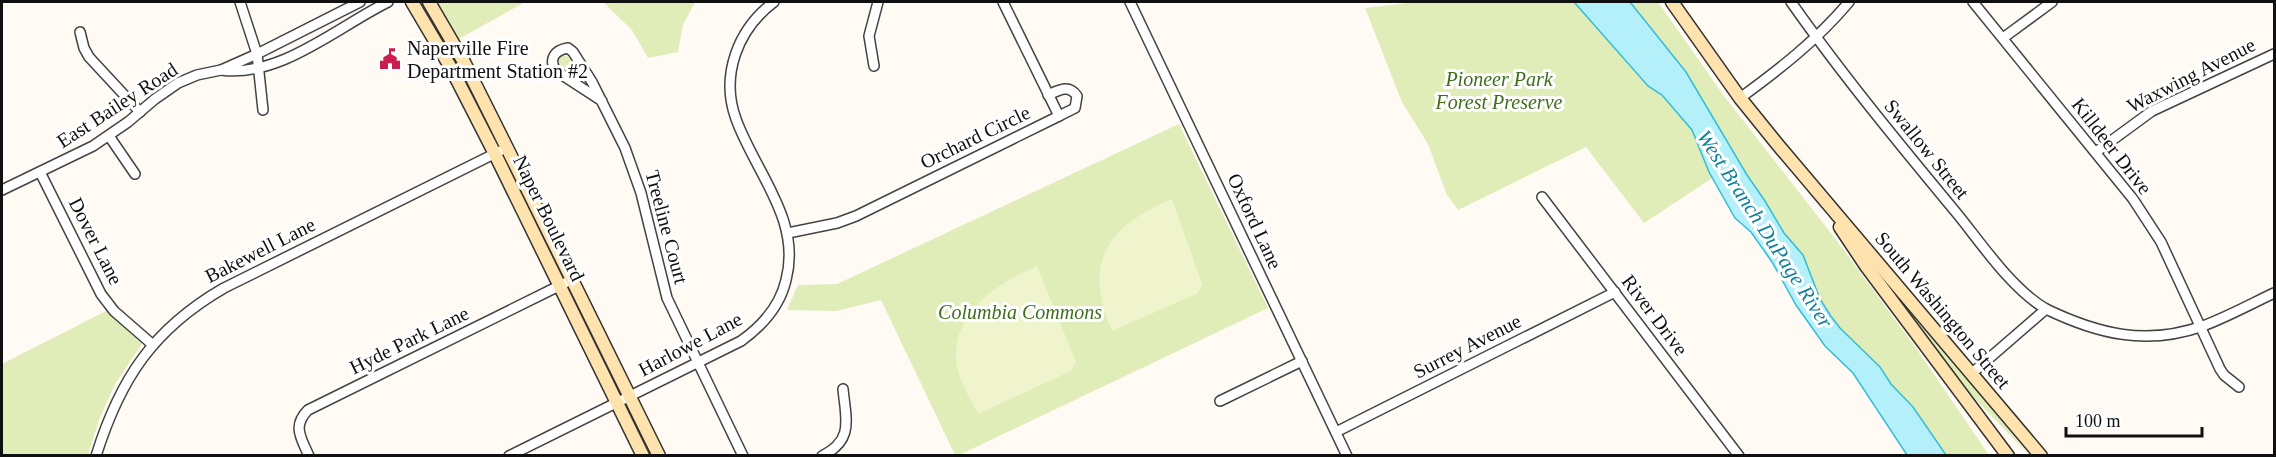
<svg xmlns="http://www.w3.org/2000/svg" width="2276" height="457" viewBox="0 0 2276 457" font-family="'Times New Roman',serif">
	<rect width="100%" height="100%" fill="#fffaf3"/>
	<g fill="#e0edb9">
		<polygon points="434,2 525,2 457,40"/>
		<polygon points="603,2 695,2 683,25 678,52 648,58 632,30"/>
		<polygon points="1417,2 1658,2 1724,96 1837,241 1916,348 1989,455 1931,455 1833,338 1726,169 1644,223 1586,147 1458,210 1447,195 1428,144 1402,102 1365,8"/>
		<polygon points="561,55 569,57 585,82 559,65 558,60"/>
		<polygon points="1179,124 1268,308 957,456 955,455 881,300 837,311 787,310 798,285 837,284"/>
		<polygon points="1895,291 2029,455 1957,380 1892,293"/>
		<polygon points="106,311 142,344 115,384 99,420 88,455 2,455 2,364"/>
	</g>
	<g fill="#eff4cc">
		<path d="M 1172,199 L 1202,284 L 1198,293 L 1112,331 C 1082,262 1107,226 1172,199 Z"/>
		<path d="M 1037,266 L 1076,362 L 1071,371 L 978,414 C 969,397 957,378 956,358 C 954,311 999,282 1037,266 Z"/>
	</g>
	<polygon fill="#b4f0fa" stroke="#36bcd7" stroke-width="1.5" points="1574,2 1630,2 1686,72 1747,175 1765,201 1784,233 1803,255 1820,299 1830,315 1840,328 1880,367 1891,384 1913,407 1946,455 1907,455 1853,373 1825,346 1796,305 1772,262 1751,232 1735,218 1709,172 1692,130 1662,95 1648,86"/>
	<g fill="none" stroke-linecap="round" stroke-linejoin="round">
		<defs>
			<g id="street">
				<polyline points="240,2 257,54 263,110"/>
				<polyline points="1130,2 1347,456"/>
				<path d="M 1791,2 C 1843,76 1901,146 1959,216 C 1983,246 2013,290 2046,309"/>
				<polyline points="1973,2 2133,199 2161,242 2220,369 2224,375 2239,387"/>
				<polyline points="80,32 84,48 89,57 140,112"/>
				<polyline points="2003,38 2052,2"/>
				<polyline points="874,66 869,36 878,2"/>
				<path d="M 221,70 C 280,78 337,27 388,2"/>
				<path d="M 1048,95 C 1059,90 1069,84 1077,96 L 1075,108 L 1059,116"/>
				<path d="M 1740,98 C 1780,69 1818,39 1849,2"/>
				<path d="M 602,101 L 556,71 C 548,59 555,50 568,48 L 573,52 L 592,82 L 625,148 L 641,193 L 667,298 L 743,456"/>
				<polyline points="109,136 135,174"/>
				<polyline points="2096,152 2152,111 2274,54"/>
				<polyline points="40,172 101,294 114,311 153,345"/>
				<polyline points="2,190 93,146 128,122 155,99 178,83 197,75 221,70 257,54 360,2"/>
				<polyline points="1542,197 1739,456"/>
				<polyline points="788,233 837,223 856,216 1059,116 1003,2"/>
				<path d="M 1971,374 L 2046,309 C 2098,334 2146,346 2203,326 C 2227,317 2251,304 2274,293"/>
				<polyline points="1220,401 1302,361"/>
				<polyline points="1336,432 1615,292"/>
				<path d="M 96,456 C 120,379 153,329 224,288 L 500,151"/>
				<path d="M 309,456 C 301,438 292,426 308,410 L 571,280"/>
				<path d="M 509,456 L 741,341 C 762,326 780,306 786,280 C 802,220 755,172 736,119 C 720,75 738,29 774,2"/>
				<path d="M 822,456 C 854,440 846,420 843,389"/>
			</g>
			<g id="secondary">
				<polyline points="412,2 451,68 495,154 643,456"/>
				<polyline points="429,2 464,62 507,148 659,456"/>
				<polyline points="1672,2 1740,98 1778,145 2041,456"/>
				<polyline points="1840,227 1866,266 2008,456"/>
			</g>
		</defs>
		<use href="#street" stroke="#434343" stroke-width="12"/>
		<use href="#secondary" stroke="#323232" stroke-width="15"/>
		<use href="#street" stroke="#fff" stroke-width="9"/>
		<use href="#secondary" stroke="#ffe3ae" stroke-width="12"/>
	</g>
	<defs>
		<symbol id="civic-bare" viewBox="-9 -9 18 18"><path d="M-.6-6.5H3V-4.5H.6V-3L4-1V1h2V6H-6V1h2V-1L-.6-3ZM-1.2 2.5V6h2.4V2.5Z" fill="#cb1d4e" stroke="#fff" stroke-width="2.5" paint-order="stroke"/></symbol>
	</defs>
	<g fill-rule="evenodd">
		<use href="#civic-bare" x="375" y="44" width="30" height="30"/>
	</g>
	<g text-anchor="middle" stroke-width="6" stroke-linejoin="round" paint-order="stroke">
		<g font-size="20" fill="#101010" stroke="#fff" text-anchor="start">
			<text x="407" y="55">Naperville Fire<tspan x="407" dy="23">Department Station #2</tspan></text>
		</g>
		<g font-size="20" fill="#101010" stroke="#fff">
			<text transform="translate(2191 75) rotate(-27)" y="7">Waxwing Avenue</text>
			<text transform="translate(117 105) rotate(-33)" y="7">East Bailey Road</text>
			<text transform="translate(975 137) rotate(-26)" y="7">Orchard Circle</text>
			<text transform="translate(2112 146) rotate(52)" y="7">Killdeer Drive</text>
			<text transform="translate(1927 149) rotate(51)" y="7">Swallow Street</text>
			<text transform="translate(549 218) rotate(64)" y="7">Naper Boulevard</text>
			<text transform="translate(1255 221) rotate(65)" y="7">Oxford Lane</text>
			<text transform="translate(667 227) rotate(75)" y="7">Treeline Court</text>
			<text transform="translate(96 241) rotate(63)" y="7">Dover Lane</text>
			<text transform="translate(260 250) rotate(-27)" y="7">Bakewell Lane</text>
			<text transform="translate(1943 310) rotate(50)" y="7">South Washington Street</text>
			<text transform="translate(1655 315) rotate(53)" y="7">River Drive</text>
			<text transform="translate(409 340) rotate(-26)" y="7">Hyde Park Lane</text>
			<text transform="translate(690 344) rotate(-28)" y="7">Harlowe Lane</text>
			<text transform="translate(1467 346) rotate(-27)" y="7">Surrey Avenue</text>
		</g>
		<g font-size="20" font-style="italic" fill="#3f6e1a" stroke="#fff">
			<text x="1499" y="86">Pioneer Park<tspan x="1499" dy="23">Forest Preserve</tspan></text>
			<text x="1020" y="319">Columbia Commons</text>
		</g>
		<g font-size="21" font-style="italic" fill="#0f809c" stroke="#fff">
			<text transform="translate(1765 229) rotate(57)" y="7">West Branch DuPage River</text>
		</g>
	</g>
	<rect width="2276" height="457" fill="none" stroke="#101010" stroke-width="6"/>
	<path d="M2066 427v9h136v-9" fill="none" stroke="#101010" stroke-width="3"/>
	<text x="2075" y="427" font-size="18" fill="#101010" stroke="#ffffff" stroke-width="4.5" paint-order="stroke">100 m</text>
</svg>
